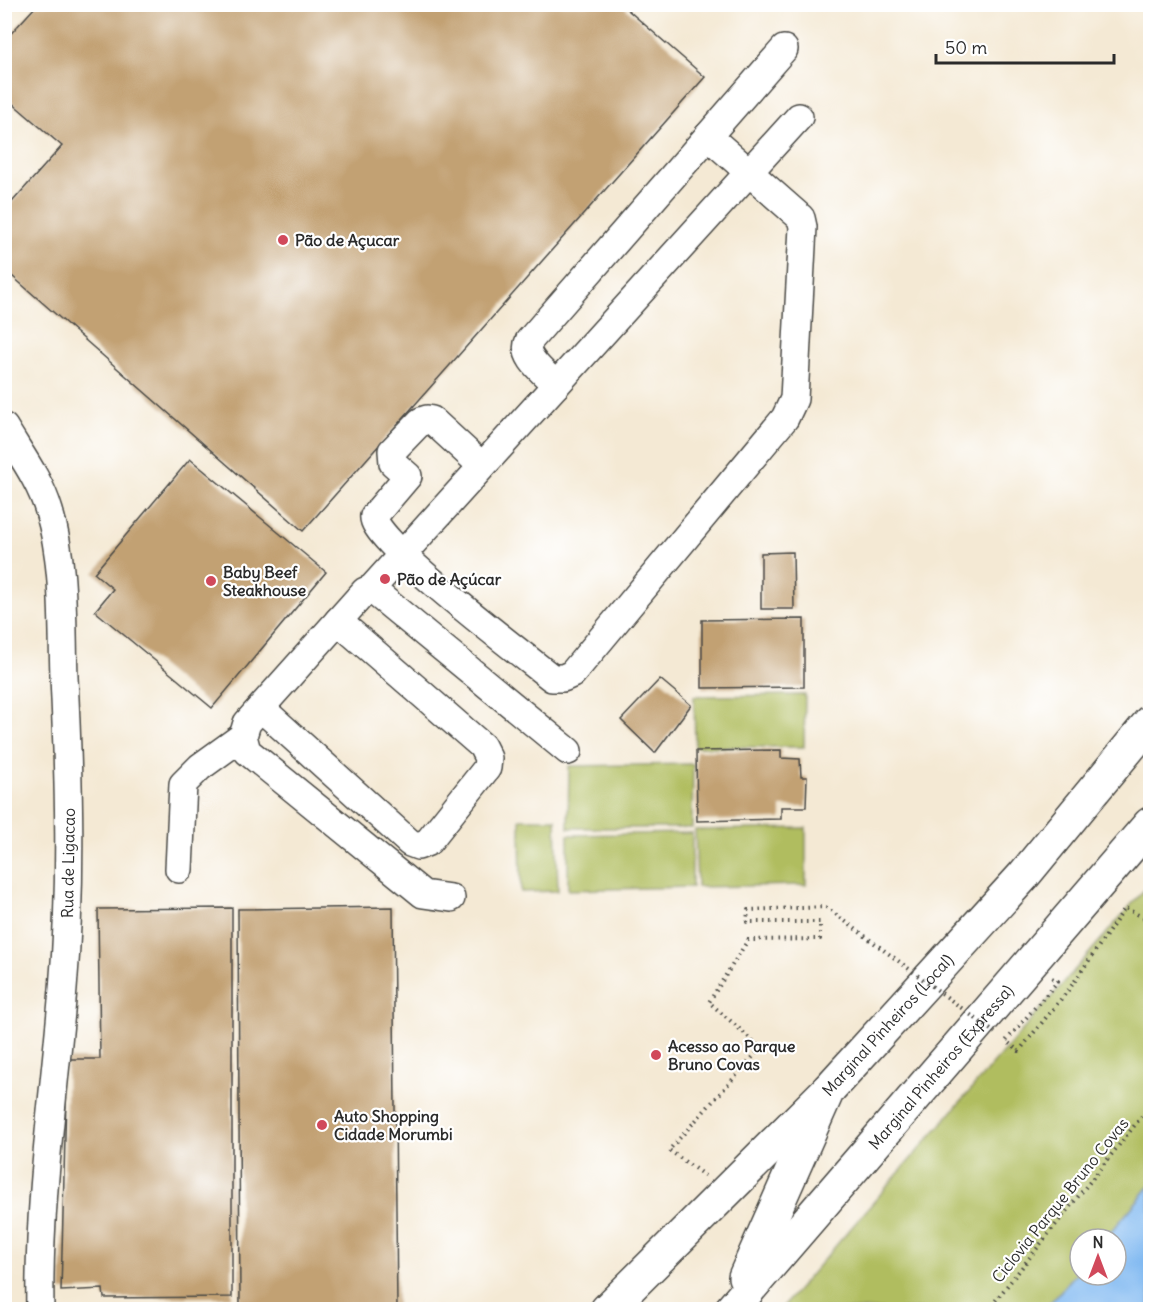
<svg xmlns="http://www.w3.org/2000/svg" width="1155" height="1314" viewBox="0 0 1155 1314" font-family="Delius,sans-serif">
	<rect width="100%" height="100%" fill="#fff"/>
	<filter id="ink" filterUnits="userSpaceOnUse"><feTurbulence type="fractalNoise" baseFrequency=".0167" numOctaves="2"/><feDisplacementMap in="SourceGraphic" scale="12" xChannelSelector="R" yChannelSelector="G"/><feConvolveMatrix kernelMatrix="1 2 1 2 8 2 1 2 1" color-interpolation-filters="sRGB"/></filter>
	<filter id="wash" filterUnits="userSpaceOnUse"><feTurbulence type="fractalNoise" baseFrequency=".008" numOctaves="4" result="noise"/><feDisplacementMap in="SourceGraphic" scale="24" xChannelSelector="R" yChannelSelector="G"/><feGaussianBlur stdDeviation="1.35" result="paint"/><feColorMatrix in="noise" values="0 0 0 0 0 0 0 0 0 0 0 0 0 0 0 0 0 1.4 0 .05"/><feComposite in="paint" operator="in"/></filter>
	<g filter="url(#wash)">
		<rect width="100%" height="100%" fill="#f4e9d4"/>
		<g fill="#b0bd5f" stroke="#6e7445" stroke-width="1.5">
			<polygon points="805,695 804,747 695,747 694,696"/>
			<polygon points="693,764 692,828 568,828 569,766"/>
			<polygon points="520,819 556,819 558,891 521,892"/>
			<polygon points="806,828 806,885 697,887 695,830"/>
			<polygon points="692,833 692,887 568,890 568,835"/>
			<polygon points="1150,883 1150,1186 1105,1239 1080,1239 1080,1269 1045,1309 780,1310"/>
		</g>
		<polygon fill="#81b9f1" stroke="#56728e" stroke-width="1.5" points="1150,1186 1150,1309 1045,1309 1080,1269 1080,1275 1116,1275 1116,1239 1105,1239"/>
		<g id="blocks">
			<g fill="#c2a173">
				<polygon points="37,5 622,5 705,77 303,531 4,269 4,211 62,146 4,96 4,41"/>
				<polygon points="190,459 326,572 212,708 95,611 113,589 94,573"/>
				<polygon points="793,552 794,609 761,609 761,553"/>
				<polygon points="804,619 804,687 702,688 702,620"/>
				<polygon points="660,679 691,705 655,753 621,720"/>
				<polygon points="781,750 781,758 800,759 801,777 807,777 806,807 781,807 781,819 697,821 696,751"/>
				<polygon points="393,907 397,1310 240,1310 238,909"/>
				<polygon points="232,908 232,1297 104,1298 103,1289 61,1291 67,1059 100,1059 98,909"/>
			</g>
		</g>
	</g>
	<g filter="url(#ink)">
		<use href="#blocks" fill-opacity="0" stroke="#494844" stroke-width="1.5"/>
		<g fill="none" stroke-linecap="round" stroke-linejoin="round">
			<defs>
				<g id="minor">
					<path d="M 556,385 C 546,374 521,357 529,341 L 784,49"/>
					<path d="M 4,427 C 20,454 40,480 49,511 C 65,564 62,622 64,677 C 69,781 72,885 63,989 C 54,1096 38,1202 40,1310"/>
					<path d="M 482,466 L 432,420 L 427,419 L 421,421 L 392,451 L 393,463 L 408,476 L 374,516 C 368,538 527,658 552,678 L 563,678 L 572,674 L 785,418 L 794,399 L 803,227 L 801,218 L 708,136"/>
					<polyline points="371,589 799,117"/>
					<polyline points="261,708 410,843 418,846 428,842 487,768 488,758 482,746 338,621"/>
					<polyline points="179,869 183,784 200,767 243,736"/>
					<polyline points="451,898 423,894 247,751 243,736 247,723 365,591 371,589 568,751"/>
				</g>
				<g id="major">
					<path id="s1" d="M 607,1310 L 828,1090 L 1024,875 L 1150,722"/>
				</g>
				<g id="highway">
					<polyline points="745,1277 828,1090"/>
					<path id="s2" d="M 731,1310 L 1150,824"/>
				</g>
			</defs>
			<use href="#minor" stroke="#494844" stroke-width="30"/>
			<use href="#major" stroke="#494844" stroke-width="36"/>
			<use href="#highway" stroke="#494844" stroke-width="36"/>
			<g stroke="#494844" stroke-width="4" stroke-dasharray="1.5 4.5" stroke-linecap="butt">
				<polyline points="1052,978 1058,981 1006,1041 1019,1051 1070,988 1125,908 1150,921"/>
				<polyline points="705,1176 669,1150 761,1048 709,1002 748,940 820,939 820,922 747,922 748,910 826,907"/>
				<polyline points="988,1310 1150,1106"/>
			</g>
			<use href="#minor" stroke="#fff" stroke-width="27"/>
			<use href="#major" stroke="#fff" stroke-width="33"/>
			<use href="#highway" stroke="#fff" stroke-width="33"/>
			<polyline stroke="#494844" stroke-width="4" stroke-dasharray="1.5 4.5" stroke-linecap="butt" points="826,907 995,1033"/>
		</g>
	</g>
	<g fill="#d1495b" stroke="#fff" stroke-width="2">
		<circle cx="283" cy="240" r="6"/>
		<circle cx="385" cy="579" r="6"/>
		<circle cx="211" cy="581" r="6"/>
		<circle cx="656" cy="1055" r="6"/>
		<circle cx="322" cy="1125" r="6"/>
	</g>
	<g text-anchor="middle" stroke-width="4.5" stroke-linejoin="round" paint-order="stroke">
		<g font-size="16" font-weight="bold" fill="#2b2b2b" stroke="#fff" text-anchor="start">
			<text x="295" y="246">Pão de Açucar</text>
			<text x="223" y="578">Baby Beef<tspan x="223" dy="18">Steakhouse</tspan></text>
			<text x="397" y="585">Pão de Açúcar</text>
			<text x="668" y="1052">Acesso ao Parque<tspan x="668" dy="18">Bruno Covas</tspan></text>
			<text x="334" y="1122">Auto Shopping<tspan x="334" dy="18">Cidade Morumbi</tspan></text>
		</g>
		<g font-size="16" fill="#2b2b2b" stroke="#fff">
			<text transform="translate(68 863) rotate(-89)" y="6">Rua de Ligacao</text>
			<text dy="6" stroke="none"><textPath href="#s1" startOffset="400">Marginal Pinheiros (Local)</textPath></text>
			<text dy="6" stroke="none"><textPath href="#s2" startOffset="321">Marginal Pinheiros (Expressa)</textPath></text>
			<text transform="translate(1060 1200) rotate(-51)" y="6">Ciclovia Parque Bruno Covas</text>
		</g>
	</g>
	<rect width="1155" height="1314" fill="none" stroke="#fff" stroke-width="24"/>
	<g transform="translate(1098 1257)"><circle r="28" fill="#ffffff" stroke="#aaaaaa" stroke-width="1.5"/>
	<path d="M0-4.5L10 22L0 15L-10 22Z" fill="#d1495b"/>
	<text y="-9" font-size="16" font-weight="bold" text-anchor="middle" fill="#2b2b2b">N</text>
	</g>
	<path d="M936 54v9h178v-9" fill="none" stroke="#2b2b2b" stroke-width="3"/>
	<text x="945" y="54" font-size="18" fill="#2b2b2b" stroke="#ffffff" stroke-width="4.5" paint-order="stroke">50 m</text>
</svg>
